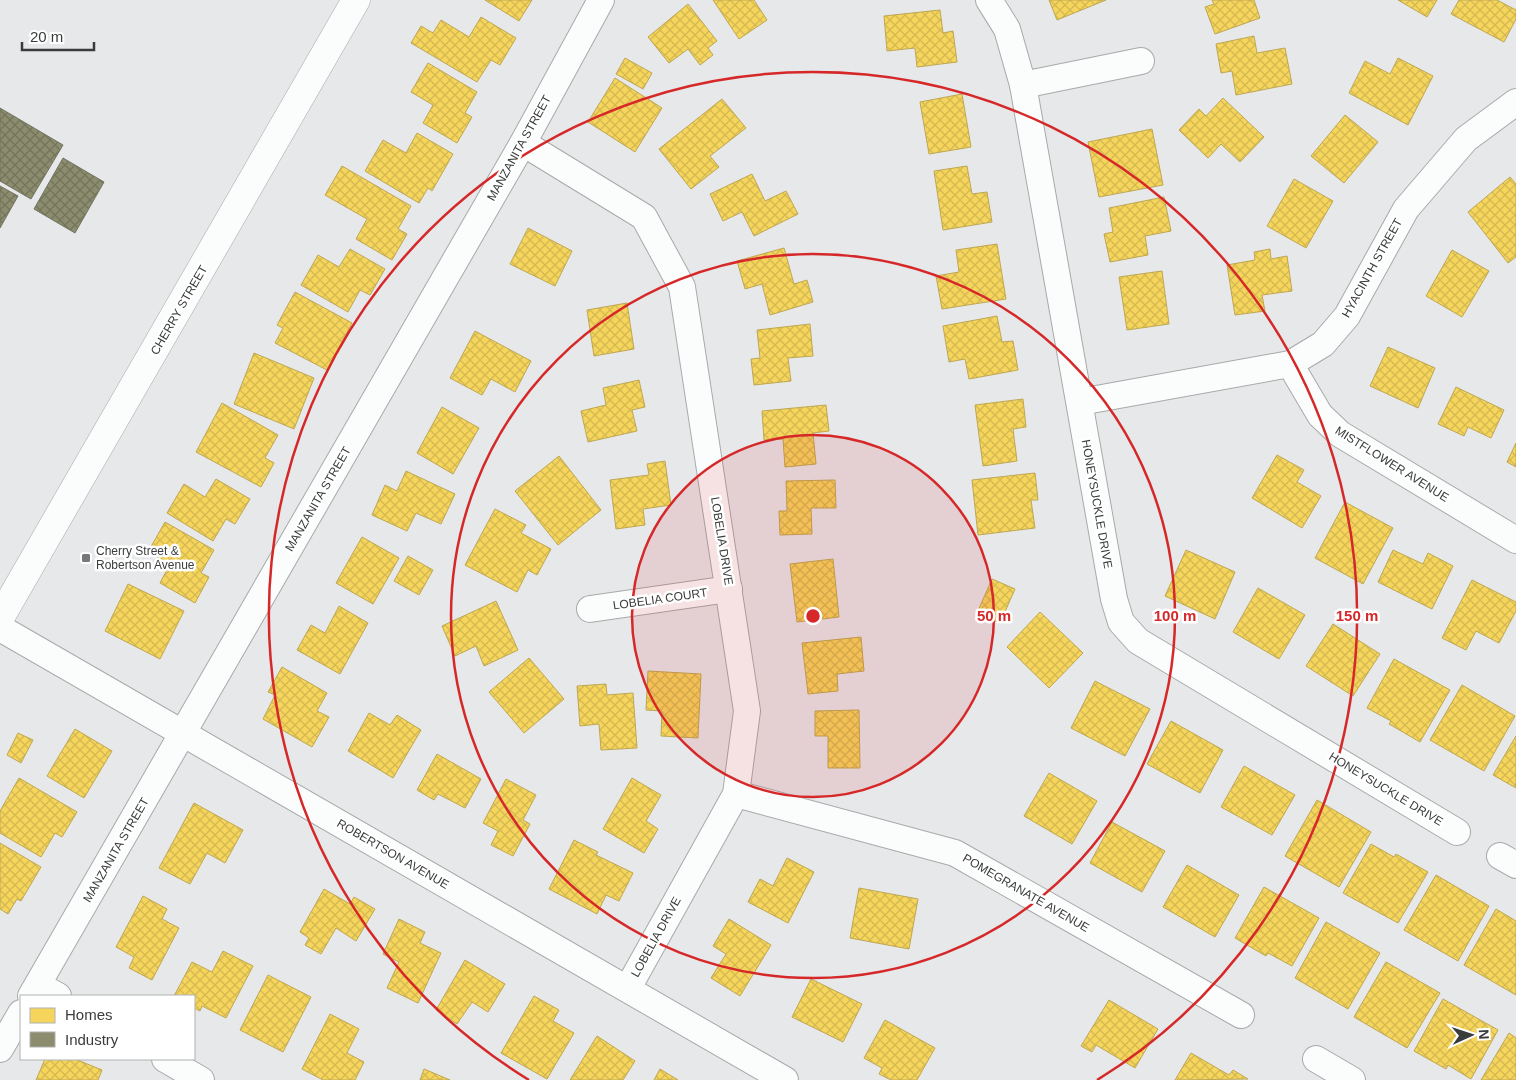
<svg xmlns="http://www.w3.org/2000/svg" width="1516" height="1080" viewBox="0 0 1516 1080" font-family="Arial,sans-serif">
	<defs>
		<pattern id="homes-cross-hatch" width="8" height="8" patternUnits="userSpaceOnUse" patternTransform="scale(1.25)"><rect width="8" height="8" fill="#f6d55c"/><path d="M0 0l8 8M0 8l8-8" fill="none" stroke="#d4b851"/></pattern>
		<pattern id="industry-cross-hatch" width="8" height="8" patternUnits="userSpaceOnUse" patternTransform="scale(1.25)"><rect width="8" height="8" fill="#8c8c6e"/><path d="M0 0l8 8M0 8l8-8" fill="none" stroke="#73745c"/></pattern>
	</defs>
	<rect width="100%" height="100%" fill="#e6e8ea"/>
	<g fill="url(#homes-cross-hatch)" stroke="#bea752">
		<polygon points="485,0 532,0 519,21"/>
		<polygon points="713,0 754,0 767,20 739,39"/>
		<polygon points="1049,0 1106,0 1057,20"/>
		<polygon points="1212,0 1254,0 1260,18 1215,34 1205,7 1214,4"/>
		<polygon points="1398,0 1437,0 1427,17"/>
		<polygon points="1459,0 1497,0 1516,10 1516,19 1504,42 1451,14"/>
		<polygon points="688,4 717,41 708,48 713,55 700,65 688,49 669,63 648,37"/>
		<polygon points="940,10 943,33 953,31 957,62 917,67 915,48 887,51 884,16"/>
		<polygon points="481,17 516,38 500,65 491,60 477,82 411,43 421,26 433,33 441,20 469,37"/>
		<polygon points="1254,36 1257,53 1285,48 1292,84 1236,95 1232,71 1221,73 1216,44"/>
		<polygon points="625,58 652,73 643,89 616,74"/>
		<polygon points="1398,58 1433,76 1408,125 1349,93 1365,61 1390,74"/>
		<polygon points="428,63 477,92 465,113 472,117 457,143 423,123 433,105 411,92"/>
		<polygon points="615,78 662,108 635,152 588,122"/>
		<polygon points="962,94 971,147 929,154 920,102"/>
		<polygon points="1223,98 1264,137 1240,162 1221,144 1208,158 1179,130 1199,109 1206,116"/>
		<polygon points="722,99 746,128 710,156 719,167 691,189 659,149"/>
		<polygon points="1345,115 1378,142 1344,183 1311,156"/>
		<polygon points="1152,129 1163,185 1099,197 1088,142"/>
		<polygon points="417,133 453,154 432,191 428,188 419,203 365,171 383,140 406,153"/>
		<polygon points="342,166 411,206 398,229 407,234 392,260 356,239 367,219 325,195"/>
		<polygon points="967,166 972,194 987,192 992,222 943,230 934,171"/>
		<polygon points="752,174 765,201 786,191 798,214 754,236 742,212 723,221 710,194"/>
		<polygon points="1510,177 1516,184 1516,257 1508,263 1468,212"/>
		<polygon points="1294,179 1333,201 1306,248 1267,226"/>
		<polygon points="1164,197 1171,231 1145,236 1148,255 1110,262 1104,234 1113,232 1109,208"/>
		<polygon points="528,228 572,251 555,286 510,264"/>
		<polygon points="997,244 1006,299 942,309 936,276 959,272 956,250"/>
		<polygon points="784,248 794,284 807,280 813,302 770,315 762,284 745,289 737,261"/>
		<polygon points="350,249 385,269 370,295 360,290 348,312 301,285 318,255 339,267"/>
		<polygon points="1270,249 1271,259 1287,256 1292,291 1262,295 1265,311 1235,315 1227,265 1255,260 1254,252"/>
		<polygon points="1452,250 1489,271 1462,317 1426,296"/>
		<polygon points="1162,271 1169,324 1127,330 1119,277"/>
		<polygon points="295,292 352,323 327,370 275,343 283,328 277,325"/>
		<polygon points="627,303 634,349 594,356 587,310"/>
		<polygon points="997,316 1002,342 1013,341 1018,370 969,379 965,359 949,362 943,326"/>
		<polygon points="810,324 813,356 788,358 791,381 754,385 751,359 760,358 757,330"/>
		<polygon points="475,331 531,361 515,392 491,379 482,395 450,378"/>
		<polygon points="1388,347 1435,368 1418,408 1370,386"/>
		<polygon points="254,353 314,378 294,429 234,404"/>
		<polygon points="639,380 645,407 632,410 637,431 588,442 581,411 606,405 603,388"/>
		<polygon points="1456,387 1504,410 1491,438 1468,427 1464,436 1438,424"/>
		<polygon points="1023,399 1026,427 1013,429 1017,461 983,466 975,405"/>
		<polygon points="222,403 278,435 265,458 274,463 261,487 196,452"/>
		<polygon points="826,405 829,431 813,433 816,464 785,467 783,439 764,440 762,411"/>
		<polygon points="442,407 479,428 453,474 417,453"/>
		<polygon points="1516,443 1516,467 1507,462"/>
		<polygon points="1277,455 1304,470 1297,482 1321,496 1302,528 1252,498"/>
		<polygon points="559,456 601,510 558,545 515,491"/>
		<polygon points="665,461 671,505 643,509 645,525 616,529 610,480 649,475 647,464"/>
		<polygon points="406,471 455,494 441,524 416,513 407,531 372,515 385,485 397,491"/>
		<polygon points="1035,473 1038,500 1031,500 1035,528 978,535 972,480"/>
		<polygon points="216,479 250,499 235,524 226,519 213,541 167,513 184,484 205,497"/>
		<polygon points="835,480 836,508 811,508 812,534 780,535 779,511 787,511 786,481"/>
		<polygon points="1345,502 1393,528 1363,584 1315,558"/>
		<polygon points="495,509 526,525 521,533 551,549 537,575 528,570 517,592 465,565"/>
		<polygon points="165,522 214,550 201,573 209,577 195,603 160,583 170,564 148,552"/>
		<polygon points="362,537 399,558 373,604 336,583"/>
		<polygon points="1186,550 1235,572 1215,619 1165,596"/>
		<polygon points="1393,550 1423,564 1428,553 1453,566 1432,609 1378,582"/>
		<polygon points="408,556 433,570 419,595 394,581"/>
		<polygon points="833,559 839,617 797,622 790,564"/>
		<polygon points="992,579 1015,589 1000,623 977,613"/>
		<polygon points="1472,580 1516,602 1516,611 1499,643 1476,631 1466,650 1442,638"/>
		<polygon points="128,584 184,611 160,659 105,631"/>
		<polygon points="1258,588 1305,615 1279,659 1233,632"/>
		<polygon points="496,601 518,650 484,666 476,646 455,656 442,626"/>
		<polygon points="339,606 368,623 340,674 297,650 311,625 325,633"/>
		<polygon points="1040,612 1083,653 1049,688 1007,647"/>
		<polygon points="1333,624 1380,654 1353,696 1306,666"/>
		<polygon points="861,637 864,671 837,674 838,691 808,694 802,643"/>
		<polygon points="529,658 564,699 524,733 489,692"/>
		<polygon points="1394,659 1450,690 1420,742 1389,724 1391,721 1367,708"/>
		<polygon points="282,667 327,693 317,711 329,717 312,747 263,719 275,695 268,692"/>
		<polygon points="648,671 701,674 698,738 661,736 662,711 646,710"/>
		<polygon points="1095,681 1150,709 1125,756 1071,728"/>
		<polygon points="606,684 607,695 633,693 637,748 601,750 599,724 580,726 577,686"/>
		<polygon points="1462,685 1515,716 1484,771 1430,740"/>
		<polygon points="859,710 860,768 828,768 828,736 815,736 815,711"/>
		<polygon points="369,713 390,725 397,715 421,730 393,778 348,751"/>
		<polygon points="1171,721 1223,750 1200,793 1147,764"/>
		<polygon points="75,729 112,751 84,798 47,776"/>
		<polygon points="18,733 33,740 21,763 7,755"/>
		<polygon points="1516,736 1516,788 1493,775"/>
		<polygon points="437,754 481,779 465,808 438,794 434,800 417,790"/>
		<polygon points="1244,766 1295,795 1272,835 1221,807"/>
		<polygon points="1049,773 1097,801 1072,844 1024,816"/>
		<polygon points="19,778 77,812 62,837 55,833 41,857 0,833 0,811"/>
		<polygon points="632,778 661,795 646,821 658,829 644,853 603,829"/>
		<polygon points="506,779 536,795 523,820 530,824 513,856 491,845 498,831 483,823"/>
		<polygon points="1317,800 1371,832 1339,887 1285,856"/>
		<polygon points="194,803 243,830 225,863 207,853 190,884 159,868"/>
		<polygon points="1112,822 1165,851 1142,892 1090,863"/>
		<polygon points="574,840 598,852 596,855 633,873 619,901 606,895 597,914 549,889"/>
		<polygon points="0,843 41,867 21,901 17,899 8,914 0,909"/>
		<polygon points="1371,844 1394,857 1396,854 1428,872 1398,923 1343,893"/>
		<polygon points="787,858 814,872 788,923 748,902 760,879 773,886"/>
		<polygon points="1187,865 1239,895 1215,937 1163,907"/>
		<polygon points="1436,875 1489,906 1458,961 1404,930"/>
		<polygon points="1264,887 1319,918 1292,966 1268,953 1266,956 1235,938"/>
		<polygon points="859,888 918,899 909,949 850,938"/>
		<polygon points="324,889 350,904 354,897 375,909 356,941 336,928 321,954 305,945 309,938 300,932"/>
		<polygon points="143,896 167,909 162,919 179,928 152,980 129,968 134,957 116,947"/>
		<polygon points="1496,909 1516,921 1516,995 1464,965"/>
		<polygon points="399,919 425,932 420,943 441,953 418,1003 387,988 399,962 383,954"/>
		<polygon points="729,919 771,945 740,996 711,978 726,954 713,946"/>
		<polygon points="1326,922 1380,953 1348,1009 1295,978"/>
		<polygon points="223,951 253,966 226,1018 202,1006 200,1011 194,1008 194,996 174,996 192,962 212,972"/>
		<polygon points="465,960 505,984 488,1012 472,1002 457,1024 436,1010"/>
		<polygon points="1386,962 1440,993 1407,1048 1354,1017"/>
		<polygon points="268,975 311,997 283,1052 240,1030"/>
		<polygon points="811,979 862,1004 843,1042 792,1017"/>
		<polygon points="534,996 559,1010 553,1021 574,1033 547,1079 501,1053"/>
		<polygon points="1443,999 1498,1030 1471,1079 1448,1065 1446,1069 1414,1051"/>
		<polygon points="1109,1000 1158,1029 1135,1068 1096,1045 1092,1052 1081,1046"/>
		<polygon points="330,1014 359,1029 347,1053 364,1062 355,1080 323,1080 302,1069"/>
		<polygon points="885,1020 935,1048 917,1080 891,1080 879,1074 882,1068 864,1058"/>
		<polygon points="1509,1033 1516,1038 1516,1080 1481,1080"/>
		<polygon points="597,1036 635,1061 623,1080 570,1080"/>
		<polygon points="1191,1053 1229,1075 1233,1070 1248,1079 1175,1080"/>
		<polygon points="45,1059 75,1059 102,1070 98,1080 36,1080"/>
		<polygon points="424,1069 450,1080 420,1080"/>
		<polygon points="660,1069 678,1080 654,1080"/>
	</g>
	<g fill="url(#industry-cross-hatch)" stroke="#73745f">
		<polygon points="0,108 63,145 31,199 0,181"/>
		<polygon points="63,158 104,182 75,233 34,209"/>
		<polygon points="0,186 18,196 0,228"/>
	</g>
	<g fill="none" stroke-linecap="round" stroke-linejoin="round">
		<defs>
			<g id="minor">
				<polyline points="989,0 1007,29 1023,85 1114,599 1121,622 1138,641 1457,832"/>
				<polyline points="1023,85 1141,61"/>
				<polyline points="523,143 644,217 682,287 747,711 736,794 628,988"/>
				<polyline points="1290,364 1320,415 1340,434 1516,540"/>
				<polyline points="1080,402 1290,364 1323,344 1347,316 1406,209 1466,139 1516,102"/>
				<polyline points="590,609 729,589"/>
				<polyline points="0,628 785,1080"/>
				<polyline points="736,794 955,853 1241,1015"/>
				<polyline points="1500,856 1516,865"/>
				<polyline points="38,985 58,996"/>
				<polyline points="31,996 523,143 601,0"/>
				<polyline points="0,1049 21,1013"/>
				<polyline points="165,1059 201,1080"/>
				<polyline points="1316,1059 1352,1080"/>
			</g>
			<polyline id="tertiary" points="0,618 356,0"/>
		</defs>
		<use href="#minor" stroke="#a8a9aa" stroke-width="28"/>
		<use href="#tertiary" stroke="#a8a9aa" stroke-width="29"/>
		<use href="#minor" stroke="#fbfcfc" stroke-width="26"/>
		<use href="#tertiary" stroke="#fbfcfc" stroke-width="28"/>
	</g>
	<circle cx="813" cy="616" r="181" fill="#d62828" fill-opacity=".12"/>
	<g fill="none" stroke="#d62828" stroke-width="2.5">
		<circle cx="813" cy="616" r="181"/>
		<circle cx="813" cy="616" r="362"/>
		<path d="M529 1080A544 544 0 1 1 1097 1080"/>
	</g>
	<rect fill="#767879" stroke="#fff" stroke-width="2" x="81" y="553" width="10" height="10" rx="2.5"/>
	<g text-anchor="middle" stroke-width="5" stroke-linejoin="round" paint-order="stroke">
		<g font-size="12" fill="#3a3c3c" stroke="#fff">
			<text transform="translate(519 148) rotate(-61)" y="4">MANZANITA STREET</text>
			<text transform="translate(1372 268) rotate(-61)" y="4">HYACINTH STREET</text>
			<text transform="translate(179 310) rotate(-60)" y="4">CHERRY STREET</text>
			<text transform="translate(1392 464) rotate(32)" y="4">MISTFLOWER AVENUE</text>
			<text transform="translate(318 499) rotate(-60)" y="4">MANZANITA STREET</text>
			<text transform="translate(1097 504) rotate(80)" y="4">HONEYSUCKLE DRIVE</text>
			<text transform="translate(722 541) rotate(81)" y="4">LOBELIA DRIVE</text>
			<text transform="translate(660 599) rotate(-8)" y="4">LOBELIA COURT</text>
			<text transform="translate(1386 789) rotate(31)" y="4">HONEYSUCKLE DRIVE</text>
			<text transform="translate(116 850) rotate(-60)" y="4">MANZANITA STREET</text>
			<text transform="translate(393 854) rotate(30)" y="4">ROBERTSON AVENUE</text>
			<text transform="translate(1026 893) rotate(30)" y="4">POMEGRANATE AVENUE</text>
			<text transform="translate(656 937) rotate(-61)" y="4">LOBELIA DRIVE</text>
		</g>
		<g font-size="12" fill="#3a3c3c" stroke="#fff" text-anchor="start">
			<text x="96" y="555">Cherry Street &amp;<tspan x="96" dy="14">Robertson Avenue</tspan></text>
		</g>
	</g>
	<circle cx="813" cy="616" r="8" fill="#d62828" stroke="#fff" stroke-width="2.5"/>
	<g font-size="15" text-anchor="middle" font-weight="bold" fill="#d62828" stroke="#fff" stroke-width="5" stroke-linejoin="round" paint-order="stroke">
		<text x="994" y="621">50 m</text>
		<text x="1175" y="621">100 m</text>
		<text x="1357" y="621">150 m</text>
	</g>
	<rect x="20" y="995" width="175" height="65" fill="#ffffff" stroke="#b0b1b1"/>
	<rect x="30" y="1008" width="25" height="15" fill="#f6d55c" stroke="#b0b1b1"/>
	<text x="65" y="1020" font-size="15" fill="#3a3c3c">Homes</text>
	<rect x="30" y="1032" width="25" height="15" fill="#8c8c6e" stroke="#b0b1b1"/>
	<text x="65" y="1045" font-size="15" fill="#3a3c3c">Industry</text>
	<g transform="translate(1471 1035) rotate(87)" stroke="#ffffff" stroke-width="4" paint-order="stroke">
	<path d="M0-4L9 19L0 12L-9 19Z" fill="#3a3c3c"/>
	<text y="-8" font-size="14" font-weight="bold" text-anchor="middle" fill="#3a3c3c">N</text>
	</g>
	<path d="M22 42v8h72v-8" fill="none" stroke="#3a3c3c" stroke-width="2.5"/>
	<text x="30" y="42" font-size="15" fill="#3a3c3c" stroke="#ffffff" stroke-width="4" paint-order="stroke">20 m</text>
</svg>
